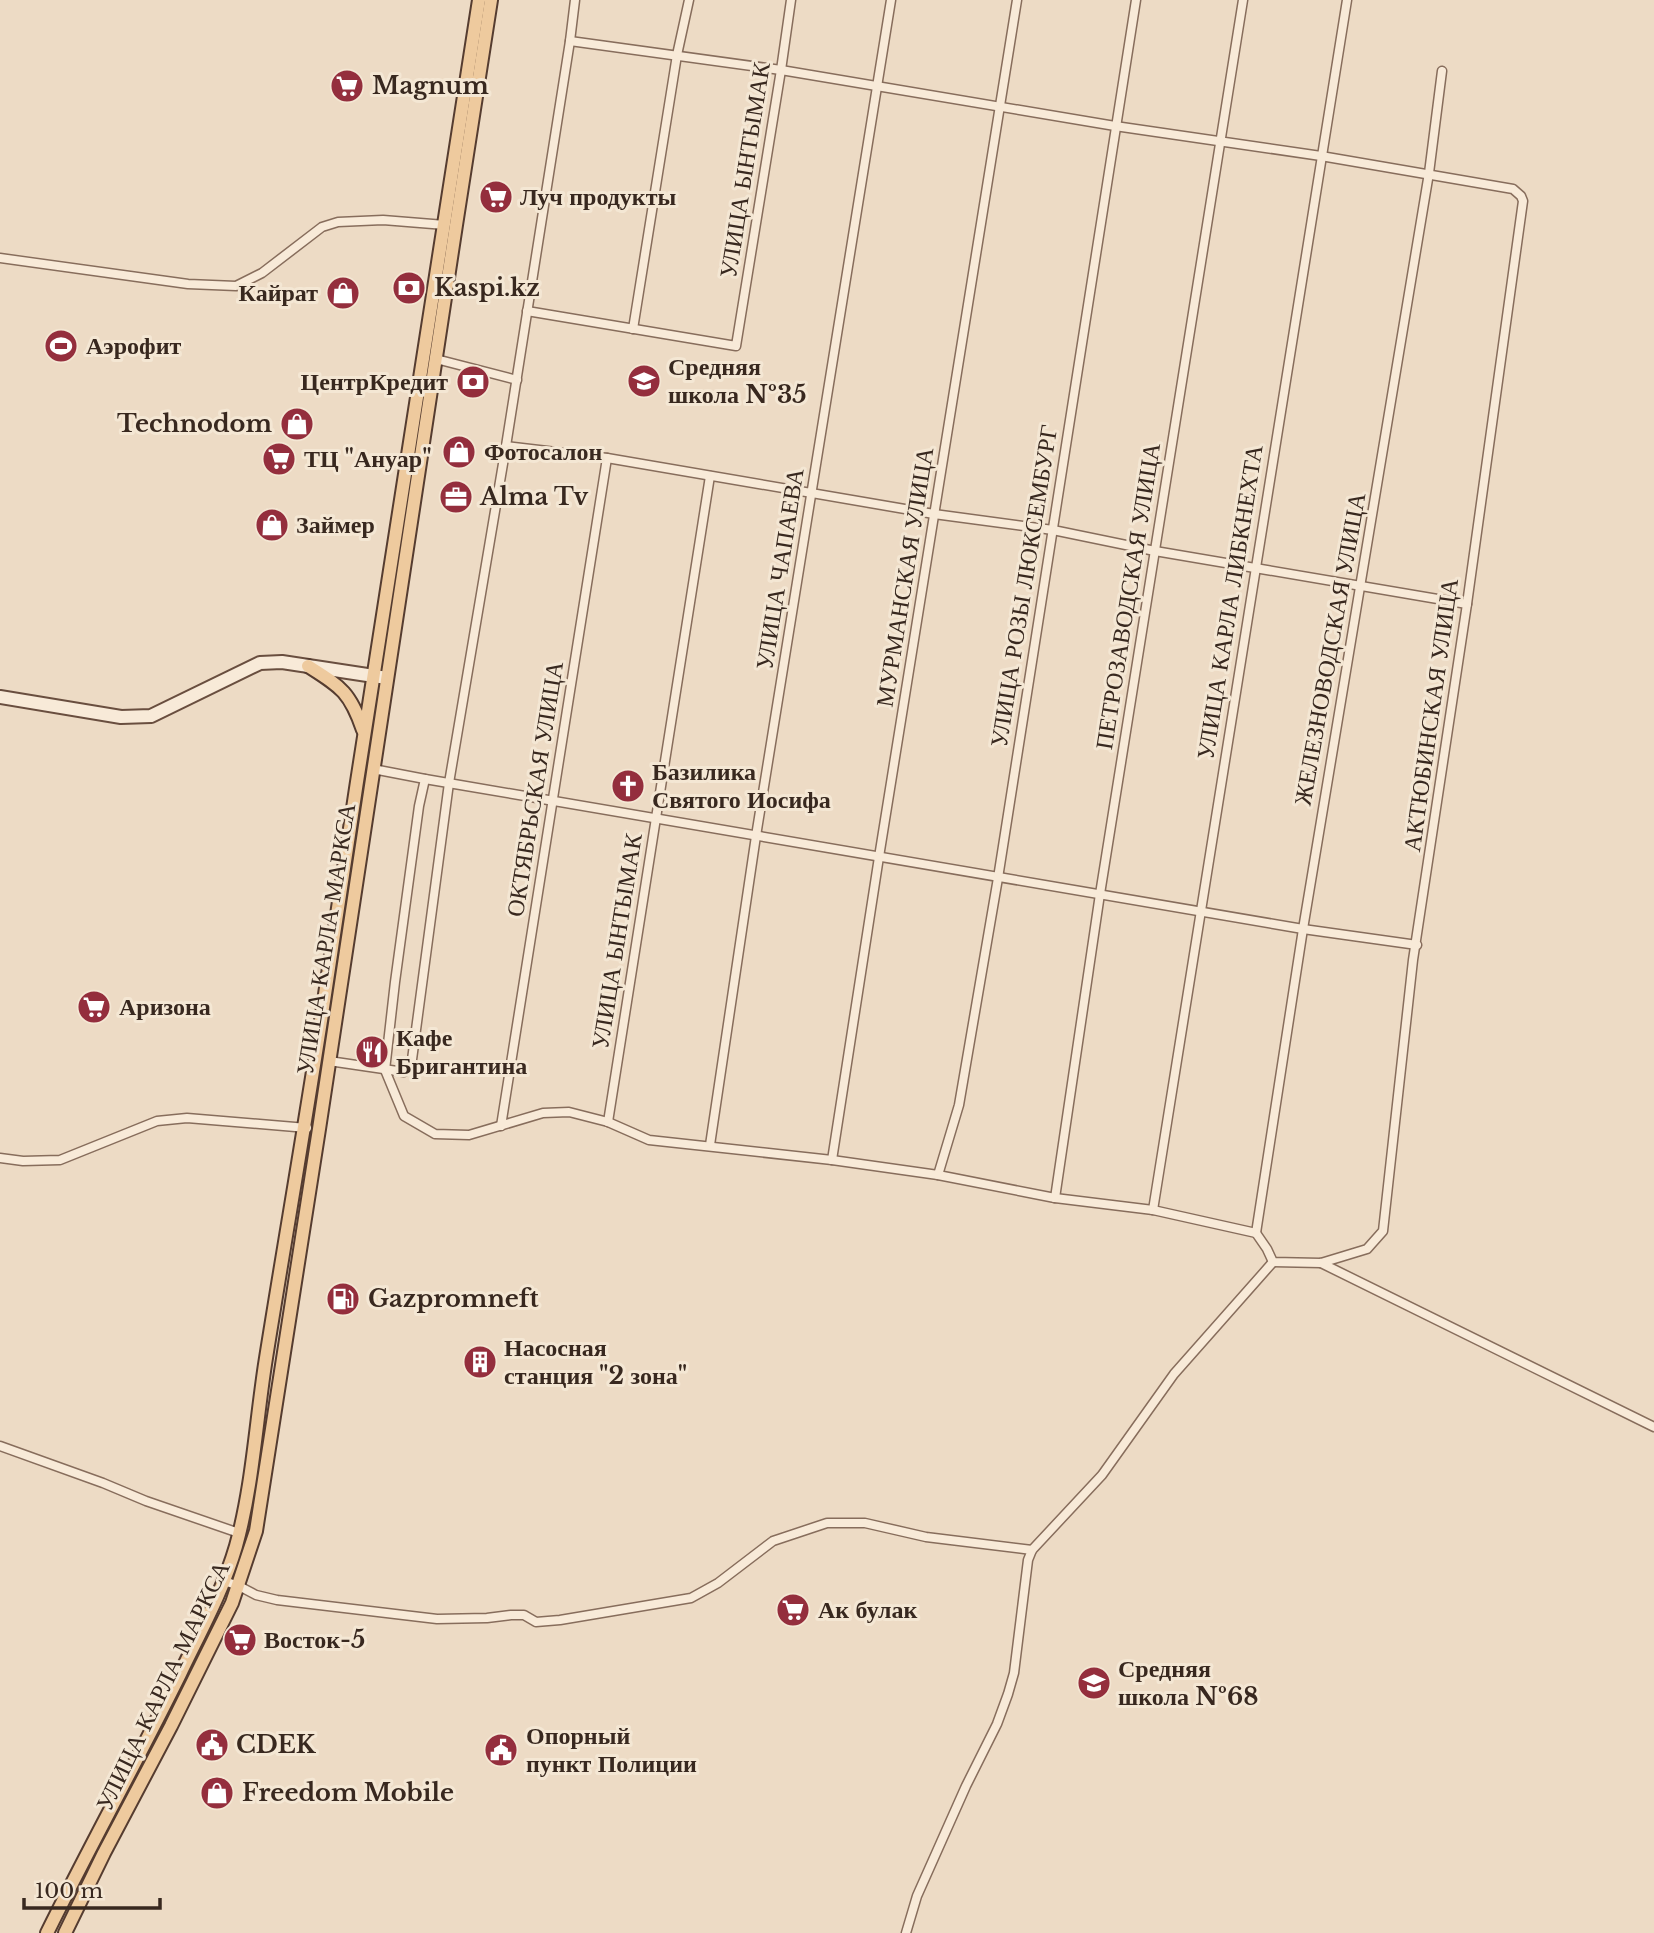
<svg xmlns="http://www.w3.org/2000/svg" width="1654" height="1933" viewBox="0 0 1654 1933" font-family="'Libre Baskerville',serif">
	<rect width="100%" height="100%" fill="#eddbc5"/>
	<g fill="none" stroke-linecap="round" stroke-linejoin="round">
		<defs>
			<g id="street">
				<polyline points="0,258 188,284 236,286 262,273 322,227 338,222 383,220 445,225"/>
				<polyline points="527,311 736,346 781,70 791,0"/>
				<polyline points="633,329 677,55 689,0"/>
				<polyline points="436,359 517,380"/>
				<polyline points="506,446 607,458 934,514 1053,530 1155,551 1467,604"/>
				<polyline points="373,769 425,779 1303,929 1417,945"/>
				<polyline points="425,779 419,806 395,982 385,1070 404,1116 435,1134 469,1135 543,1113 569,1112 608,1122 649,1140 832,1160 938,1175 1055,1198 1153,1210 1256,1233 1267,1249 1273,1262 1321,1263 1367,1249 1383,1231 1413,960 1467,604 1523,201 1521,196 1513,189 1321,156 1115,126 781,70 570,41"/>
				<polyline points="329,1061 404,1072 411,1067 449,783 506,446 570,41 575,0"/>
				<polyline points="608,1122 710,476"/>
				<polyline points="501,1126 607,458"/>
				<polyline points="710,1145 756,836 891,0"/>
				<polyline points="0,1158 23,1161 60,1160 157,1121 187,1118 307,1128"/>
				<polyline points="832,1160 879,857 1017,0"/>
				<polyline points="938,1175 959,1105 998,878 1136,0"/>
				<polyline points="1055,1198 1100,894 1243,0"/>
				<polyline points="1153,1210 1347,0"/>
				<polyline points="1256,1233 1303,929 1429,173 1442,71"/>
				<polyline points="1321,1263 1654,1427"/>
				<polyline points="0,1446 103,1483 146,1501 239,1533"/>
				<polyline points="224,1581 239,1586 256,1595 277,1600 437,1619 487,1618 511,1615 524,1615 536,1622 560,1620 691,1598 718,1583 773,1541 827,1523 865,1523 926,1537 1032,1550"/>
				<polyline points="906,1933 917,1896 966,1786 997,1724 1008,1694 1014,1673 1028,1560 1032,1550 1102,1475 1174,1374 1273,1262"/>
			</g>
			<polyline id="secondary" points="0,697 121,717 151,716 260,663 282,662 387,678"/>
			<g id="primary">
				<path d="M 308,666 C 341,687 350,692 363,730"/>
				<path d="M 47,1933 C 90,1846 137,1761 180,1674 C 200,1632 223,1591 236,1546 C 253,1485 256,1420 266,1358 C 285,1239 306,1120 324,1001 C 374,667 425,333 479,0"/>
				<polyline points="65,1933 104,1853 171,1726 232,1603 256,1531 319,1129 456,225 491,0"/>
			</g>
		</defs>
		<use href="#street" stroke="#876d5c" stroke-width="11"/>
		<use href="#secondary" stroke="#694e3f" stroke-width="16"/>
		<use href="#primary" stroke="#553c30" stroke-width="16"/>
		<use href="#street" stroke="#f8ead8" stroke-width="8"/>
		<use href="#secondary" stroke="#f8ead8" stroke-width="12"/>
		<use href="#primary" stroke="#eeca9e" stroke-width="12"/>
	</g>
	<defs>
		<symbol id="supermarket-disc" viewBox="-11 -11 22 22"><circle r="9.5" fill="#942e3d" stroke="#f4e7d4"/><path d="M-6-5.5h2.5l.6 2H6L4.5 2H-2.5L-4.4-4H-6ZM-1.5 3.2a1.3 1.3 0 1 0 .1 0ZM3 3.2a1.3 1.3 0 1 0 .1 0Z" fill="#fff"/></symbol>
		<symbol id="bank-disc" viewBox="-11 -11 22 22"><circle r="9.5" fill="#942e3d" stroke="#f4e7d4"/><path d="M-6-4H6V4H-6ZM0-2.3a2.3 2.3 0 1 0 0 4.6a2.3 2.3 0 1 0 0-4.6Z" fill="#fff"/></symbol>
		<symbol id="shop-disc" viewBox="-11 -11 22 22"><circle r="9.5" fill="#942e3d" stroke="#f4e7d4"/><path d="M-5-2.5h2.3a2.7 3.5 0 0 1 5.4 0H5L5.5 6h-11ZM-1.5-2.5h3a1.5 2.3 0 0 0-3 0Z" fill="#fff"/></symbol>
		<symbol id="stadium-disc" viewBox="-11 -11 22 22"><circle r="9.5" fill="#942e3d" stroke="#f4e7d4"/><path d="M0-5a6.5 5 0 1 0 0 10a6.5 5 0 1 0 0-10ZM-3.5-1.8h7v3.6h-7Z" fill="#fff"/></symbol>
		<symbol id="school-disc" viewBox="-11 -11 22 22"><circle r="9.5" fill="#942e3d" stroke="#f4e7d4"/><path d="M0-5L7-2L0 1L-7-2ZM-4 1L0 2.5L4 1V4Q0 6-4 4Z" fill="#fff"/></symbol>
		<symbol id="office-disc" viewBox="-11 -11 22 22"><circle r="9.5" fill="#942e3d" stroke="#f4e7d4"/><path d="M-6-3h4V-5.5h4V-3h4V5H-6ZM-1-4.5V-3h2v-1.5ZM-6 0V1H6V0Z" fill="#fff"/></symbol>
		<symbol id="church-disc" viewBox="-11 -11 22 22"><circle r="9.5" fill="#942e3d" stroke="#f4e7d4"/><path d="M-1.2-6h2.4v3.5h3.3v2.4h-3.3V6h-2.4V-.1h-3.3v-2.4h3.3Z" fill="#fff"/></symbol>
		<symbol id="restaurant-disc" viewBox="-11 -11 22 22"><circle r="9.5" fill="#942e3d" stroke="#f4e7d4"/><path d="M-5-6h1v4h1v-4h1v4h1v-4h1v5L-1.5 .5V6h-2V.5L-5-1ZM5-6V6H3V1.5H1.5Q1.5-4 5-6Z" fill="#fff"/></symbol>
		<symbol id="fuel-disc" viewBox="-11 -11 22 22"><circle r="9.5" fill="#942e3d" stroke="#f4e7d4"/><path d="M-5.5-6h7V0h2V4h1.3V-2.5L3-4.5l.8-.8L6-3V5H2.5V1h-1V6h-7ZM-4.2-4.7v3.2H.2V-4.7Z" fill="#fff"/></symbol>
		<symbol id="building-disc" viewBox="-11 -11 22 22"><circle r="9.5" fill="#942e3d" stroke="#f4e7d4"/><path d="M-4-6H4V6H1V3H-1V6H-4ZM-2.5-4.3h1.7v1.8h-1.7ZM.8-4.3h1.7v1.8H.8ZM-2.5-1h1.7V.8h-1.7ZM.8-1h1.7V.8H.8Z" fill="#fff"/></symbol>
		<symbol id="civic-disc" viewBox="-11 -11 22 22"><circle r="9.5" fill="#942e3d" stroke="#f4e7d4"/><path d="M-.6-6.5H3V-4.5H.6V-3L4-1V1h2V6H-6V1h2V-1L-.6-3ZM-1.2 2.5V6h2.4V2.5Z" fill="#fff"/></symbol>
	</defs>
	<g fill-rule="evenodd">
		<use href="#supermarket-disc" x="328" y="67" width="38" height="38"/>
		<use href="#supermarket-disc" x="477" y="178" width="38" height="38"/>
		<use href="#bank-disc" x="390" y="269" width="38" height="38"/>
		<use href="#shop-disc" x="324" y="274" width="38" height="38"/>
		<use href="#stadium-disc" x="42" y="327" width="38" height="38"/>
		<use href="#school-disc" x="625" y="362" width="38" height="38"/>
		<use href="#bank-disc" x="454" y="363" width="38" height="38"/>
		<use href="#shop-disc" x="278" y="405" width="38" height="38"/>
		<use href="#shop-disc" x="440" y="433" width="38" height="38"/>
		<use href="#supermarket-disc" x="260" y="440" width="38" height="38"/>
		<use href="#office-disc" x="437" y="478" width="38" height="38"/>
		<use href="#shop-disc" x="253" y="506" width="38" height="38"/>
		<use href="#church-disc" x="609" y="767" width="38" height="38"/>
		<use href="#supermarket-disc" x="75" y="988" width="38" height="38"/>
		<use href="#restaurant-disc" x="353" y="1033" width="38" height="38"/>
		<use href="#fuel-disc" x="324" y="1280" width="38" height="38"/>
		<use href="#building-disc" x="461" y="1343" width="38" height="38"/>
		<use href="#supermarket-disc" x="774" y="1591" width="38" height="38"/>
		<use href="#supermarket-disc" x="221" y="1621" width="38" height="38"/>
		<use href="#school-disc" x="1075" y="1664" width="38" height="38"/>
		<use href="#civic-disc" x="193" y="1726" width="38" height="38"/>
		<use href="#civic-disc" x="482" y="1731" width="38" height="38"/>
		<use href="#shop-disc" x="198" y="1774" width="38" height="38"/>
	</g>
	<g text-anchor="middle" stroke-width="6" stroke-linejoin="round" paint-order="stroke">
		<g font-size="24" font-weight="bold" fill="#38281f" stroke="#f4e7d4" text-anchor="start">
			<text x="372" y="94">Magnum</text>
			<text x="520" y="205">Луч продукты</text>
			<text x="434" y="296">Kaspi.kz</text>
			<text x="318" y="301" text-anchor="end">Кайрат</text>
			<text x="86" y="354">Аэрофит</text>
			<text x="668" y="375">Средняя<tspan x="668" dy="28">школа №35</tspan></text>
			<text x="448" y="390" text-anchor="end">ЦентрКредит</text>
			<text x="272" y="432" text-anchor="end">Technodom</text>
			<text x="484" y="460">Фотосалон</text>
			<text x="304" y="467">ТЦ "Ануар"</text>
			<text x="480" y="505">Alma Tv</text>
			<text x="296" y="533">Займер</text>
			<text x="652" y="780">Базилика<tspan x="652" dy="28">Святого Иосифа</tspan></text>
			<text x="119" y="1015">Аризона</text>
			<text x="396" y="1046">Кафе<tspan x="396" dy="28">Бригантина</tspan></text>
			<text x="368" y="1307">Gazpromneft</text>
			<text x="504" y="1356">Насосная<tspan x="504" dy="28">станция "2 зона"</tspan></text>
			<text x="818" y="1618">Ак булак</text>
			<text x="264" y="1648">Восток-5</text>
			<text x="1118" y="1677">Средняя<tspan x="1118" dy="28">школа №68</tspan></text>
			<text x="526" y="1744">Опорный<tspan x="526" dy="28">пункт Полиции</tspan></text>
			<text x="236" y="1753">CDEK</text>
			<text x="242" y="1801">Freedom Mobile</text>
		</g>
		<g font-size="24" fill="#38281f" stroke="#f4e7d4">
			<text transform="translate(745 170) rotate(-81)" y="8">УЛИЦА ЫНТЫМАК</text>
			<text transform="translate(780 569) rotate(-81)" y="8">УЛИЦА ЧАПАЕВА</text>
			<text transform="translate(905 577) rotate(-81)" y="8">МУРМАНСКАЯ УЛИЦА</text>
			<text transform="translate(1024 586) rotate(-81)" y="8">УЛИЦА РОЗЫ ЛЮКСЕМБУРГ</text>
			<text transform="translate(1128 596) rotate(-81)" y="8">ПЕТРОЗАВОДСКАЯ УЛИЦА</text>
			<text transform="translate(1230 602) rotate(-81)" y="8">УЛИЦА КАРЛА ЛИБКНЕХТА</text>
			<text transform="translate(1330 649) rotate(-80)" y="8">ЖЕЛЕЗНОВОДСКАЯ УЛИЦА</text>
			<text transform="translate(1431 715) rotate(-82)" y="8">АКТЮБИНСКАЯ УЛИЦА</text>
			<text transform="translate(535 789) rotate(-81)" y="8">ОКТЯБРЬСКАЯ УЛИЦА</text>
			<text transform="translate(326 939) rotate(-81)" y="8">УЛИЦА КАРЛА МАРКСА</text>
			<text transform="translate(617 941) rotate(-81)" y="8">УЛИЦА ЫНТЫМАК</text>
			<text transform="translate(163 1686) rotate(-64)" y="8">УЛИЦА КАРЛА МАРКСА</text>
		</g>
	</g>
	<path d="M24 1898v10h136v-10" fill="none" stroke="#38281f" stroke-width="3.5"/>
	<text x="35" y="1898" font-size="21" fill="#38281f" stroke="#f4e7d4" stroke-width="5" paint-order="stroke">100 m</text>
</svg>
